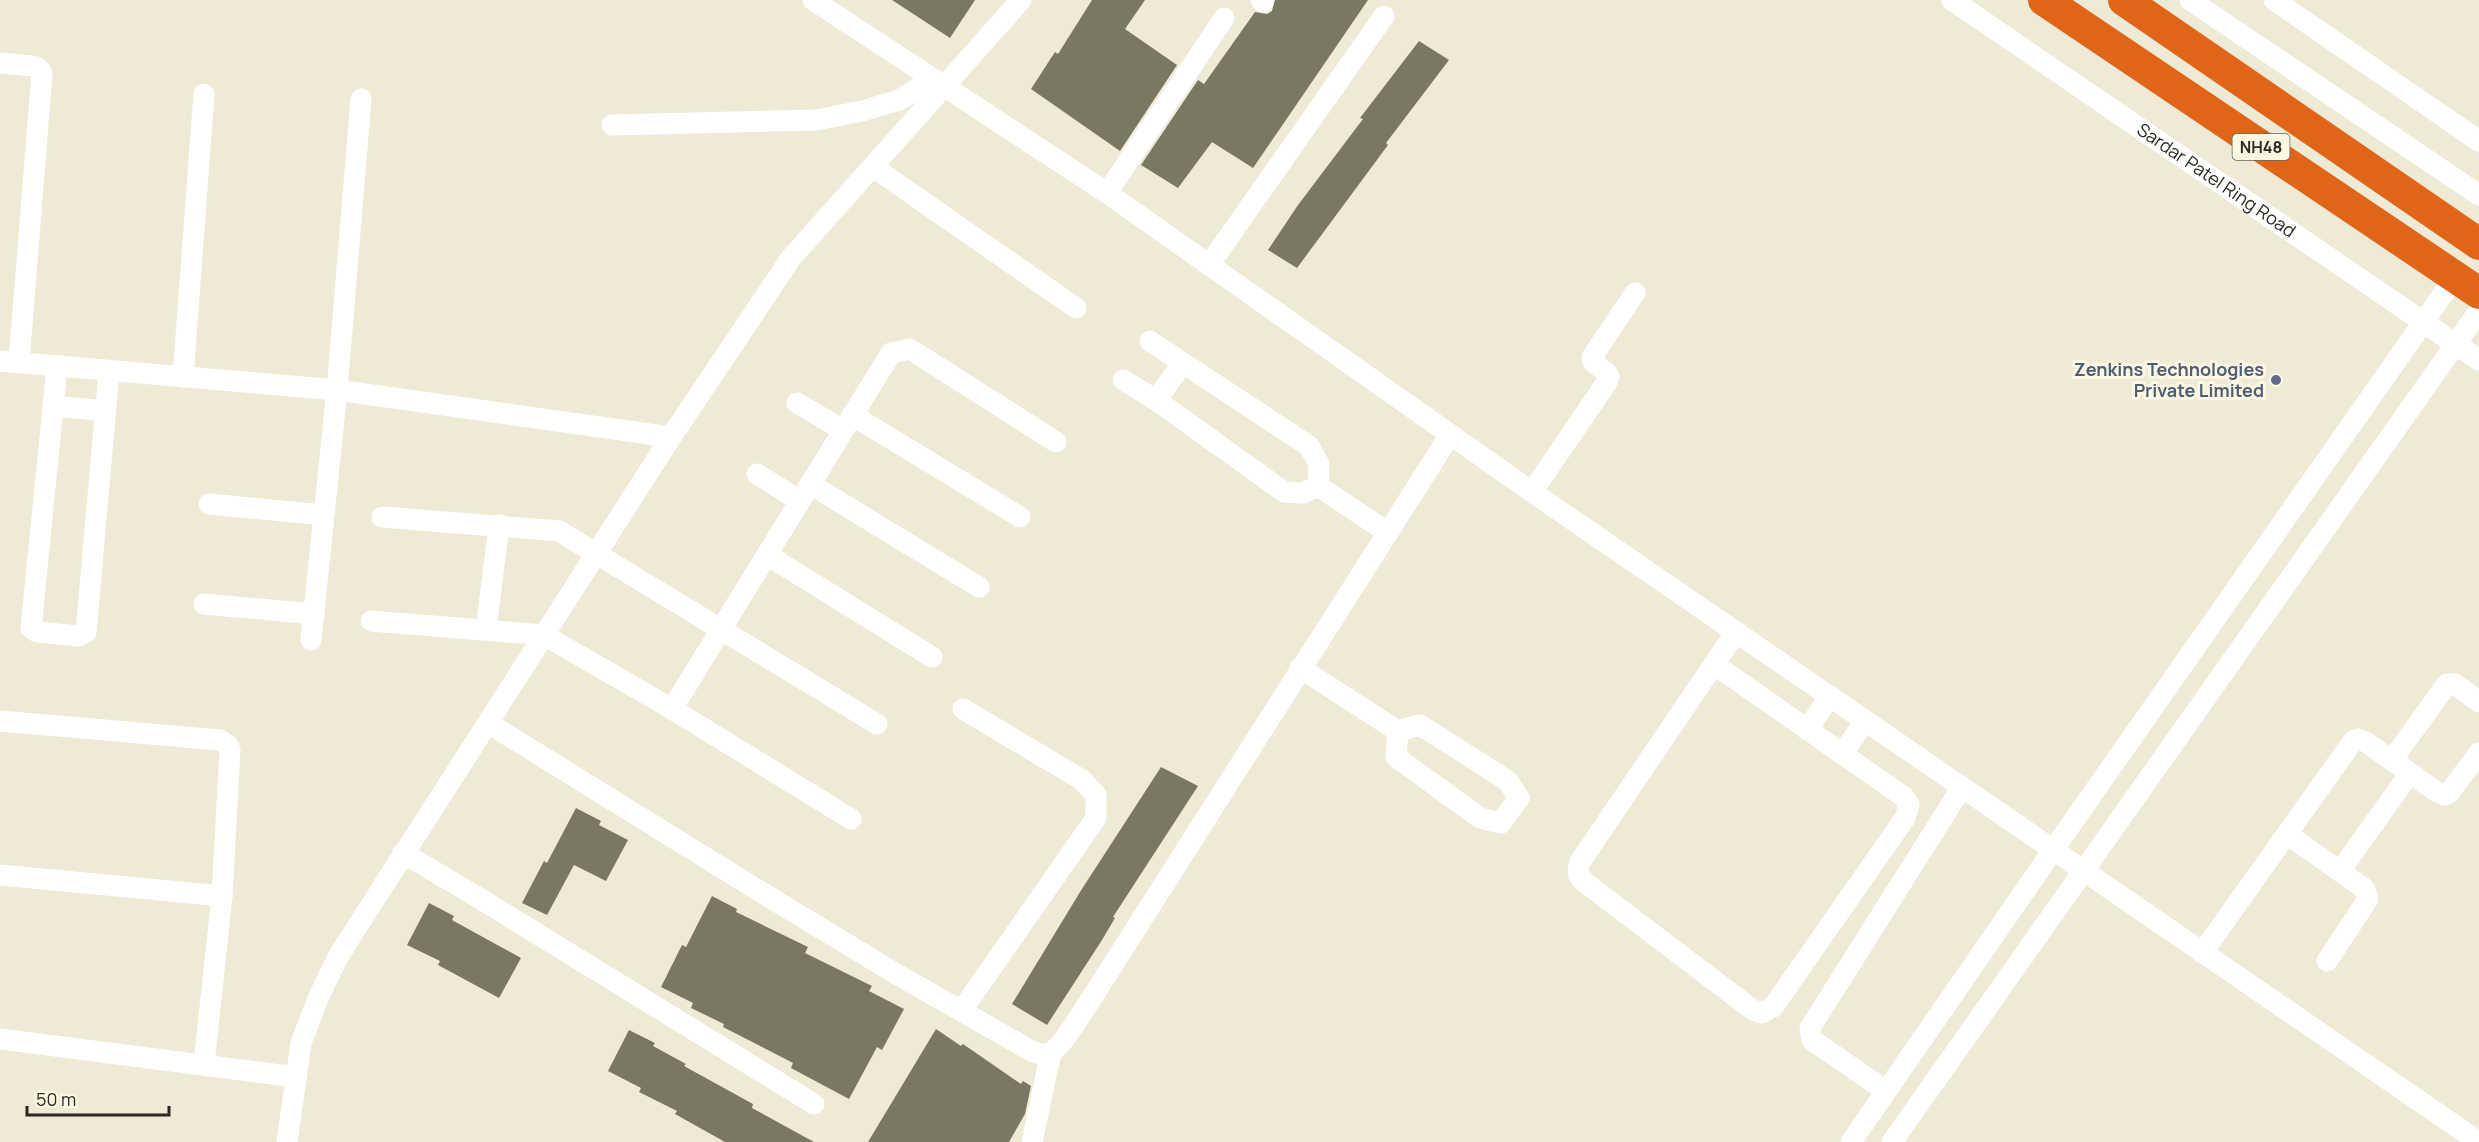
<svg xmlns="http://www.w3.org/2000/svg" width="2479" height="1142" viewBox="0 0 2479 1142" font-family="Manrope,sans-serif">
	<rect width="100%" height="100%" fill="#efead6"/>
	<g fill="#7b7765">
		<polygon points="892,0 975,0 950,38"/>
		<polygon points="1092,0 1145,0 1125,29 1177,65 1120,151 1031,89 1055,52 1058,54"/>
		<polygon points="1275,0 1368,0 1253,168 1212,142 1178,188 1141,165 1198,80 1204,84 1255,12 1267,14 1272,11"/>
		<polygon points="1419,41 1449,60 1386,143 1388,145 1297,268 1268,250 1298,205 1363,119 1360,118"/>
		<polygon points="1161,767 1198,786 1113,917 1115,918 1102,940 1047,1025 1012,1004 1080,892"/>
		<polygon points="576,808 601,821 599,825 628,840 606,881 574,865 547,915 522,903 544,861 547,863"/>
		<polygon points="712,896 737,909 736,912 808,947 805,953 872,986 869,991 904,1009 882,1050 877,1047 849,1099 791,1068 793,1063 723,1027 724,1024 691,1008 693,1003 661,987 682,945 686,947"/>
		<polygon points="429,903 454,916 452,920 521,958 499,998 438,965 440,961 407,945"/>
		<polygon points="936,1029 961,1046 963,1044 1021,1084 1023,1081 1031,1086 1025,1114 1009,1142 868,1142"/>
		<polygon points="629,1030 655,1043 653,1046 686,1064 684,1066 753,1104 752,1108 814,1142 725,1142 675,1114 677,1111 639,1092 641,1088 608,1071"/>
	</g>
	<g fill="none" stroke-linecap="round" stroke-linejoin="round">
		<g stroke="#fff" stroke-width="21">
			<polyline points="813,0 1107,193 1532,492 2479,1142"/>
			<polyline points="1261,0 1263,2"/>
			<path id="s1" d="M 1952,0 L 2479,360"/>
			<polyline points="2190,0 2479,195"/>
			<polyline points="2274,0 2479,141"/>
			<polyline points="0,63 32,66 37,67 42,73 19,362"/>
			<polyline points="612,125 816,120 862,111 899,100 933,79"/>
			<polyline points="873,167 1076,308"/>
			<polyline points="1107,193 1224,18"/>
			<polyline points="1209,265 1384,16"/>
			<polyline points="1150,341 1183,363"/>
			<polyline points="0,361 337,390 671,437"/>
			<polyline points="57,367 31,628 37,632 79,636 86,632 109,372"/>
			<polyline points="183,377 204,94"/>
			<polyline points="1123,380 1156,400"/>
			<polyline points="797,403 843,430"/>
			<polyline points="53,406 105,411"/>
			<polyline points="852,415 1020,517"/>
			<polyline points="757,474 800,501"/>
			<polyline points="810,484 979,587"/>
			<polyline points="1318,486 1303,493 1284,492 1156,400 1183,363 1309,446 1319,464 1318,486 1387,532"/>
			<polyline points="1532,492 1607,382 1609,377 1606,372 1593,362 1592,357 1635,293"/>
			<polyline points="209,504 324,515"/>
			<polyline points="382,517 559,531 877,724"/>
			<polyline points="767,555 932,657"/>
			<polyline points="204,604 314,614"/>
			<polyline points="371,621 544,635 672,709 851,819"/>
			<polyline points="486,629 499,525"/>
			<polyline points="311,640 337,390 361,99"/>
			<path d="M 1714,664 L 1904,797 L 1909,805 L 1905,818 L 1773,1007 L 1762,1013 L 1753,1010 L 1587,884 C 1578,877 1576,873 1580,862 L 1714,664 L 1736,632"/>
			<polyline points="1300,668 1398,731 1396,757 1480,818 1501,823 1519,798 1508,781 1420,725 1398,731"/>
			<polyline points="672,709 891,353 910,349 1056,442"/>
			<polyline points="0,721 220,740 227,744 230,750 222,896 204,1064"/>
			<path d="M 488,723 L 761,892 L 898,975 L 1021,1045 C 1028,1049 1038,1056 1047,1054 C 1060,1051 1078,1018 1086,1007 L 1450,435"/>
			<polyline points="1807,730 1830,696"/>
			<polyline points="1842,754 1865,721"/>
			<polyline points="2392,760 2447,684 2455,684 2479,702"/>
			<polyline points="2287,834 2365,889 2368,899 2327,961"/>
			<polyline points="403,853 479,898 814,1104"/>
			<polyline points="2340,871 2410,773"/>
			<polyline points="0,875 222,896"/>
			<polyline points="2202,953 2353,741 2358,739 2366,742 2437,792 2445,795 2449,793 2479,753"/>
			<polyline points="962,1010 1096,818 1096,795 1082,780 963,709"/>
			<polyline points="0,1039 296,1077"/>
			<polyline points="1886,1091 1812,1040 1810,1028 1962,787"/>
			<polyline points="287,1142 301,1043 319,996 339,955 671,437 791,258 1021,0"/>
			<polyline points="1032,1142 1051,1052"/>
			<polyline points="1851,1142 2058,843 2455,277"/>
			<polyline points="1892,1142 2479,311"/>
		</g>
		<g stroke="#e06519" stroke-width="32">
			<polyline points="2044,0 2479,293"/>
			<polyline points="2124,0 2479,244"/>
		</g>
	</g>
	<circle fill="#5c6f8a" stroke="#fdf7e3" stroke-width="2" cx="2276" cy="380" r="6"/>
	<g text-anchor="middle" stroke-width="6" stroke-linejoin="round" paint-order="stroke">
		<rect fill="#fdf7e3" stroke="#6a675b" stroke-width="1.5" x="2232.5" y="134" width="57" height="26" rx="4.5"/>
		<g font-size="16" font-weight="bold" fill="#2b2921">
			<text x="2261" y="153">NH48</text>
		</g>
		<g font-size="18" fill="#2b2921" stroke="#fdf7e3">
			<text dy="6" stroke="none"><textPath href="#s1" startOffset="320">Sardar Patel Ring Road</textPath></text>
		</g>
		<g font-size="18" font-weight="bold" fill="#4e5e75" stroke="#fdf7e3" text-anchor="end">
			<text x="2264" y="376">Zenkins Technologies<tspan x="2264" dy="21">Private Limited</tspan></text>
		</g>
	</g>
	<path d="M27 1106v9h142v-9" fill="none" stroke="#2b2921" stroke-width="3"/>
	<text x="36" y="1106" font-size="18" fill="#2b2921" stroke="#fdf7e3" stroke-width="4.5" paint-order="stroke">50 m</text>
</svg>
